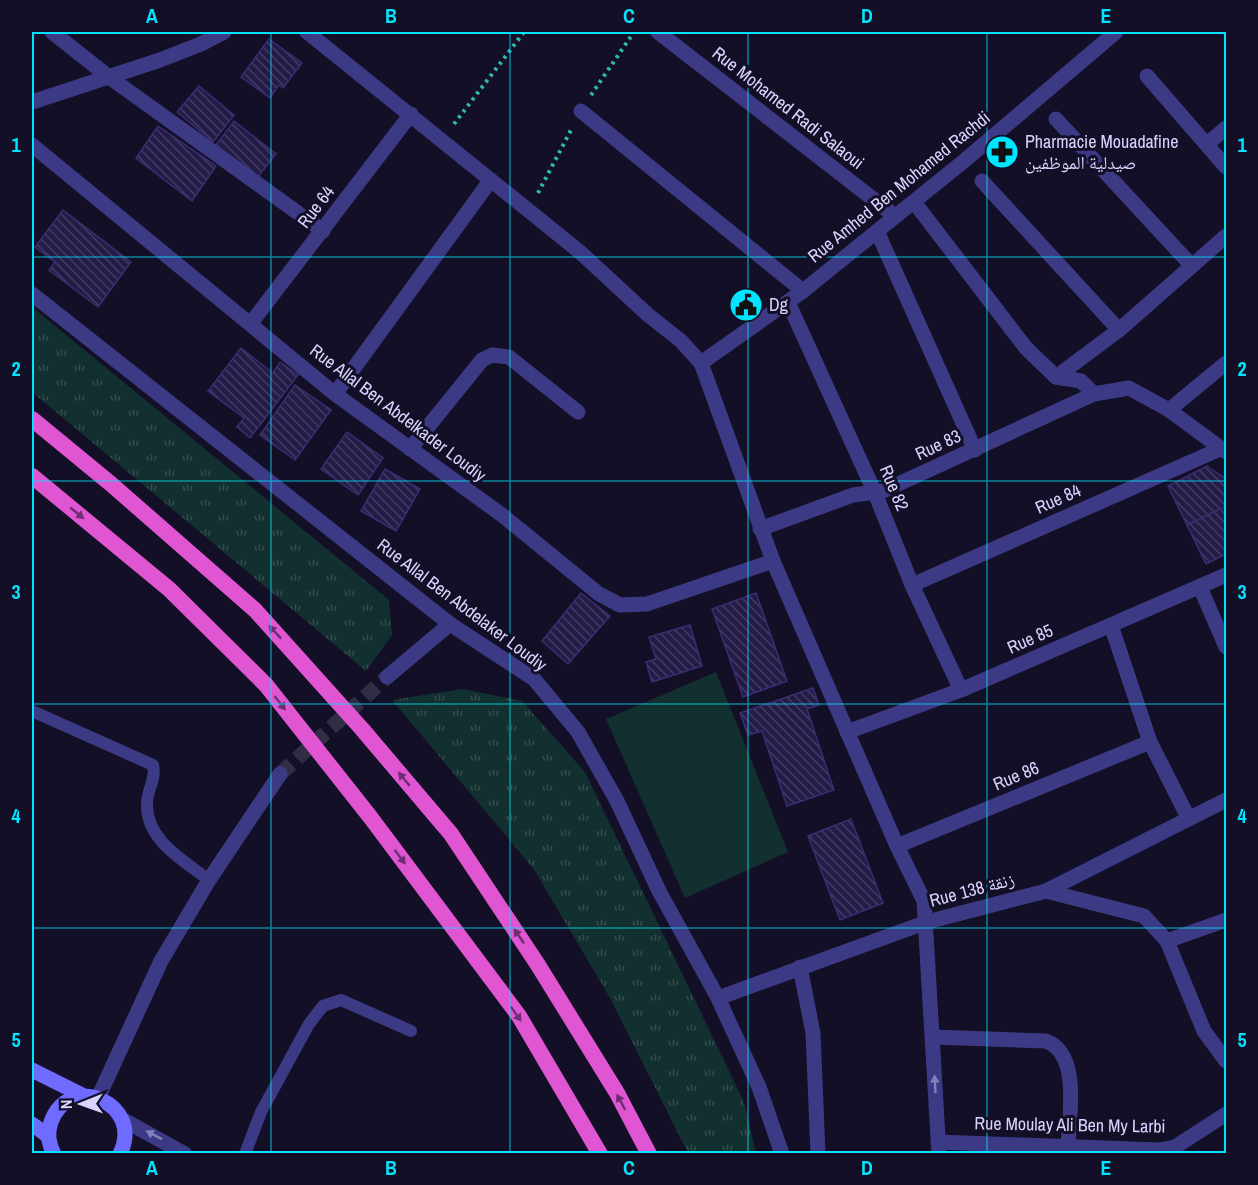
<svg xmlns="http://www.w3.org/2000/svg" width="1258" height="1185" viewBox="0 0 1258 1185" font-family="'Archivo Narrow','Noto Naskh Arabic',sans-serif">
	<defs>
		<pattern id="grass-tufts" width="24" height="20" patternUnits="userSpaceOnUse" patternTransform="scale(1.5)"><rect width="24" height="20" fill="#12302f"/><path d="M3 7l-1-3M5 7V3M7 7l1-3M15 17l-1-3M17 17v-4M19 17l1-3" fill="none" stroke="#344d4e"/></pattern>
		<pattern id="building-back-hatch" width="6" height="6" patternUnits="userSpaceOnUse" patternTransform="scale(1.5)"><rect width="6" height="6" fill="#241b47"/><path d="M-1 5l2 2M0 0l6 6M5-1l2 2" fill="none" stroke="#433b63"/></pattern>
	</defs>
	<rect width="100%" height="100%" fill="#130f26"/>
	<g fill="url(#grass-tufts)">
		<polygon points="32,307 389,600 392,635 366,671 32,392"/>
		<polygon points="462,689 522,701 585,772 744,1102 756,1153 688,1153 610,998 533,868 392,700"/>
	</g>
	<polygon fill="#12302f" points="716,672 788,852 685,898 606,719"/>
	<g fill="url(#building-back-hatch)" stroke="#3b2d73" stroke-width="1.5">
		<polygon points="269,39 302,63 283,88 279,85 270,98 241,77"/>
		<polygon points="199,86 234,115 213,142 177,112"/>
		<polygon points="234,121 276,154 258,177 216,145"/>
		<polygon points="158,126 216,166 192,201 136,158"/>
		<polygon points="63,210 131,262 98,307 49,270 55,262 35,247"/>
		<polygon points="241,348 273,373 280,362 298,375 250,438 237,427 244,418 208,391"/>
		<polygon points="295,385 331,410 295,460 260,435"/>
		<polygon points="347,432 383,458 358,495 321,469"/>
		<polygon points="1207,466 1226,479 1226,506 1187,525 1168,486"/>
		<polygon points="385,469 420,489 396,531 361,511"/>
		<polygon points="1226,506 1226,554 1206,564 1187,525"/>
		<polygon points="581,593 610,616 568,664 542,641"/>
		<polygon points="756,593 787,681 743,697 712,609"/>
		<polygon points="690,625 702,666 652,682 646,662 656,659 649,637"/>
		<polygon points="813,688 819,705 807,709 834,790 787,806 762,731 748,735 740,713"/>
		<polygon points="851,819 883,903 840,920 808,836"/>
	</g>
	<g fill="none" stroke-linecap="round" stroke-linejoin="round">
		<polyline stroke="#312d47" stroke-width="15" stroke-dasharray="15 8" stroke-linecap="butt" points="280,774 387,677"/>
		<g stroke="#2fb8b0" stroke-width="4" stroke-dasharray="3 4.5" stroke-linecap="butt">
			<polyline points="591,95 634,32"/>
			<polyline points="454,124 524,32"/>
			<polyline points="538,193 571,130"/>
		</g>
		<g stroke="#3d3a85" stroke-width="12">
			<path d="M 32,711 L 153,765 C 156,780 148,788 147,802 C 145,840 182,859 209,880"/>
			<polyline points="245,1154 261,1112 309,1024 323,1006 341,1000 411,1031"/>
		</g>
		<g stroke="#3d3a85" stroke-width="15">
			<polyline points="1147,76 1226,167"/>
			<polyline points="1056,119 1191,265"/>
			<polyline points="982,181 1119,330"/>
			<polyline points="877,231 975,450"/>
		</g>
		<g stroke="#3d3a85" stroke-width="15">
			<polyline points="52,32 109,77 323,231"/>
			<polyline points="307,32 580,252 647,314 681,341 701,363 773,561 897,846 924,901 939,1154"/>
			<polyline points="658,32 895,216"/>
			<polyline points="32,102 160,60 201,44 224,32"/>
			<polyline points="581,111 803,291"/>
			<polyline points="1207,144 1226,128"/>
			<polyline points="32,145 335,394 502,515 599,594 620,605 647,604 773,561"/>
			<polyline points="914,202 1026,348 1056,377 1081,381 1094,394 1129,388 1169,410 1226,452"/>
			<polyline points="788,302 875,493 912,585 961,690"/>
			<polyline points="251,323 411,114"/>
			<polyline points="701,363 803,291 964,161 1116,32"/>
			<polyline points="1056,377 1119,330 1226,236"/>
			<polyline points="335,394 490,181"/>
			<polyline points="1169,410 1226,363"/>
			<polyline points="410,449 482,360 492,355 509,357 578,412"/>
			<polyline points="760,529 853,495 883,491 1094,394"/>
			<polyline points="912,585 1220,449"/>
			<polyline points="1200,587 1226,647"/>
			<polyline points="450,624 534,679 578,732 617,801 659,891 718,998 759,1087 782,1154"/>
			<polyline points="1111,625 1150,742 1189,819"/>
			<polyline points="847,732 961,690 1226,575"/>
			<polyline points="897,846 1150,742"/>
			<polyline points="1046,891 1144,916 1167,941 1204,1031 1226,1061"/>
			<polyline points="1167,941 1226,920"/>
			<polyline points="800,967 813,1033 818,1154"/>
			<polyline points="718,998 927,922 1046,891 1226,800"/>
			<path d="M 933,1037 L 1046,1041 C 1081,1054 1069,1116 1068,1147"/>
			<polyline points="938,1142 1159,1150 1175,1147 1226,1114"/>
		</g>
		<g stroke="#3d3a85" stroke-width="15">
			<polyline points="32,294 450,624 387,677"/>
			<polyline points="98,1098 161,961 209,880 280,774"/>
			<polyline points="122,1119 185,1154"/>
		</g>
		<g stroke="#6f6bff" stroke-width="15">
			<polyline points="32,1070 84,1096"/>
			<polyline points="32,1124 48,1136"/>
			<path d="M 54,1154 C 48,1143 47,1133 51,1122 C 69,1071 145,1104 120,1154"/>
		</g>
		<g stroke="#e055d1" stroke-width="16">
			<polyline points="32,419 111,484 255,610 362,729 451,834 538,965 617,1093 649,1154"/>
			<polyline points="32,476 169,589 266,685 371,818 519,1016 600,1154"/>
		</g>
	</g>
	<defs><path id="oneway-solid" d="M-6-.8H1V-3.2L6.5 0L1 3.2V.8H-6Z" transform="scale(1.5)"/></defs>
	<g fill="#6f2e73">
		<use href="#oneway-solid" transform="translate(77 513) rotate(39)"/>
		<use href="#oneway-solid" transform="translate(275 632) rotate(-133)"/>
		<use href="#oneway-solid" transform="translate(280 703) rotate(52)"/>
		<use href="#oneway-solid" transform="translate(404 779) rotate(-130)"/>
		<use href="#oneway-solid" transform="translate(400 857) rotate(53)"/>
		<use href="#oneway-solid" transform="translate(519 936) rotate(-124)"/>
		<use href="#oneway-solid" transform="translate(516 1014) rotate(55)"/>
		<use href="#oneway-solid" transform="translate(621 1102) rotate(-118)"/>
	</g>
	<g fill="#837fbc">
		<use href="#oneway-solid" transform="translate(935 1084) rotate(-93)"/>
		<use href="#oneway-solid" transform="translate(154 1135) rotate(-153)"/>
	</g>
	<path fill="none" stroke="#00e5ff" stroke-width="1.5" stroke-opacity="0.55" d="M 271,32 L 271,1154M 510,32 L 510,1154M 748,32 L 748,1154M 987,32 L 987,1154M 32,257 L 1226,257M 32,481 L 1226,481M 32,704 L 1226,704M 32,928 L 1226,928"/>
	<defs>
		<symbol id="pharmacy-disc" viewBox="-11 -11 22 22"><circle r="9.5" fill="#00e5ff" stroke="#130f26"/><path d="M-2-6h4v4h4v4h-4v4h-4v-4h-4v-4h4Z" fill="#111"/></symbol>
		<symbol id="civic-disc" viewBox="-11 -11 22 22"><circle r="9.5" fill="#00e5ff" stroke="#130f26"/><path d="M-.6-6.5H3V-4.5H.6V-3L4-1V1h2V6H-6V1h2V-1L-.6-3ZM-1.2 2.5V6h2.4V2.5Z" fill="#111"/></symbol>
	</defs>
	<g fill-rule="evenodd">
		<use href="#pharmacy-disc" x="983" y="133" width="38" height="38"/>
		<use href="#civic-disc" x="727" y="286" width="38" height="38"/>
	</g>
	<g text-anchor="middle" stroke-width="6" stroke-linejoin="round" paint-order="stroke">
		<g font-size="18" fill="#d9d4ff" stroke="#130f26">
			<text transform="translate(788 108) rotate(38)" y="6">Rue Mohamed Radi Salaoui</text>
			<text transform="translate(899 187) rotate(-39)" y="6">Rue Amhed Ben Mohamed Rachdi</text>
			<text transform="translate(316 207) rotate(-53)" y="6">Rue 64</text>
			<text transform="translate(398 413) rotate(37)" y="6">Rue Allal Ben Abdelkader Loudiy</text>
			<text transform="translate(938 445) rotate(-25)" y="6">Rue 83</text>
			<text transform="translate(894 488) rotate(67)" y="6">Rue 82</text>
			<text transform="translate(1058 499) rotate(-24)" y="6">Rue 84</text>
			<text transform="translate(462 605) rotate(37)" y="6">Rue Allal Ben Abdelaker Loudiy</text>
			<text transform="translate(1030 639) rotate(-24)" y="6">Rue 85</text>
			<text transform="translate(1016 776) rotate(-23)" y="6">Rue 86</text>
			<text transform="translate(972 890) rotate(-15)" y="6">Rue 138 زنقة</text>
			<text transform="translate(1070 1125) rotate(1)" y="6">Rue Moulay Ali Ben My Larbi</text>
		</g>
		<g font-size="18" fill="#d9d4ff" stroke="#130f26" text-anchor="start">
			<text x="1025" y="148">Pharmacie Mouadafine<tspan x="1025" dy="21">صيدلية الموظفين</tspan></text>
			<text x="769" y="311">Dg</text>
		</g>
	</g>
	<rect width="1258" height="1185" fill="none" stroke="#130f26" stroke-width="66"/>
	<g transform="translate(81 1104) rotate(269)" stroke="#130f26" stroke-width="4.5" paint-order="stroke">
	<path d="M0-4.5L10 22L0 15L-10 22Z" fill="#d9d4ff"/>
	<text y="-9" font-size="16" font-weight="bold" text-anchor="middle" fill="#d9d4ff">N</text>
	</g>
	<rect x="33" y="33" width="1192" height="1119" fill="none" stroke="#00e5ff" stroke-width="2"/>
	<g font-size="20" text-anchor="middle" font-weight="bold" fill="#00e5ff">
		<text x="152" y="23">A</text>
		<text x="391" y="23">B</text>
		<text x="629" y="23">C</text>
		<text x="867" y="23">D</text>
		<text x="1106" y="23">E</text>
		<text x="16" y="152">1</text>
		<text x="1242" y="152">1</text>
		<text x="16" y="376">2</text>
		<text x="1242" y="376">2</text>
		<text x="16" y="599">3</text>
		<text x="1242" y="599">3</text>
		<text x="16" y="823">4</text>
		<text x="1242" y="823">4</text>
		<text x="16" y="1047">5</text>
		<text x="1242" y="1047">5</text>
		<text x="152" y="1175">A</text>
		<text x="391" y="1175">B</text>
		<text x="629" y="1175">C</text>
		<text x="867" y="1175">D</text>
		<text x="1106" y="1175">E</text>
	</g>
</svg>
